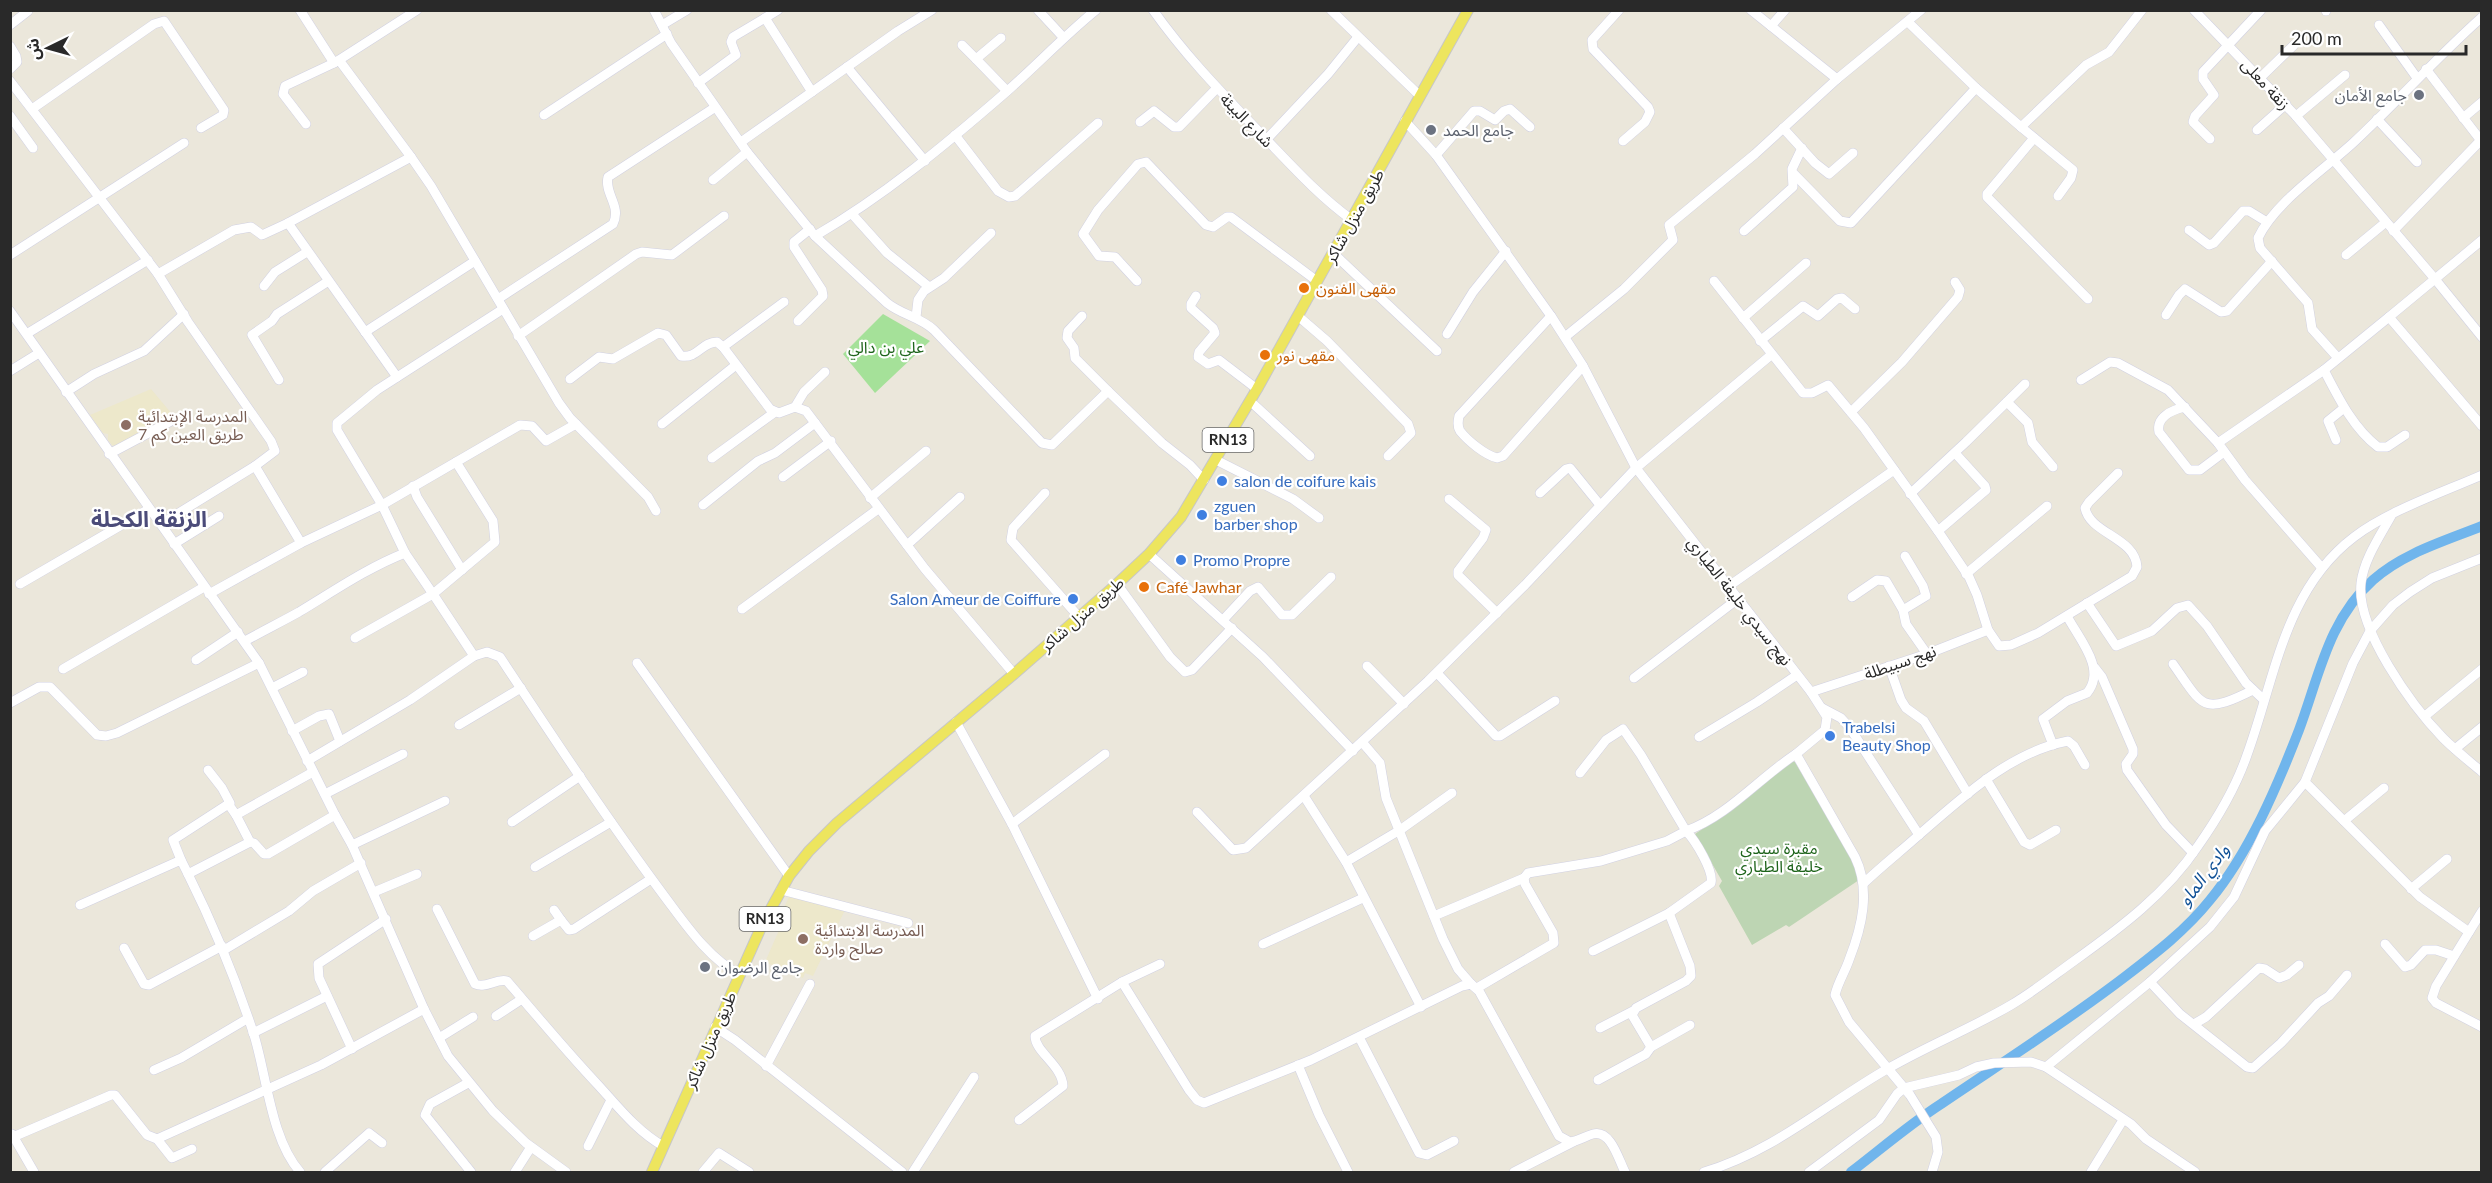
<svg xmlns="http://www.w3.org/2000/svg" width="2492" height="1183" viewBox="0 0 2492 1183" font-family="Lato,'Noto Sans Arabic',sans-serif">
	<rect width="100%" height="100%" fill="#ebe7db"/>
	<g fill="#ede8cb">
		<polygon points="151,389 172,414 118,447 112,445 108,440 108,434 103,433 90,415"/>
		<polygon points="789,897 845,910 813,976 805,973 803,978 765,962 780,928 777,922"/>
	</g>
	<polygon fill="#a5e199" points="883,314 930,341 875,393 843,354"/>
	<polygon fill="#bdd5b3" points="1790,761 1795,762 1856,866 1859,880 1789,927 1786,925 1752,945 1719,886 1722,881 1695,834 1743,801"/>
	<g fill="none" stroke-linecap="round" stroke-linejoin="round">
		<path stroke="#70b5ec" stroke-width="10" d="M 1851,1172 C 1881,1149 1910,1124 1941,1104 C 2003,1062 2066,1022 2126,976 C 2156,953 2186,930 2210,900 C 2249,853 2277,787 2299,730 C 2319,677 2328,620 2373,580 C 2403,553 2445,541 2482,526"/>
		<defs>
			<g id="minor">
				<polyline points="300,10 334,63 337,61"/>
				<path d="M 654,10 L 671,43 L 747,152 L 815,236 L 887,303 C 902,315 920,317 934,330 L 1042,443 L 1052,445 L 1108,391 L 1162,443 L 1190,465 L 1204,480"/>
				<polyline points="778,10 765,18 812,92"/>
				<polyline points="1038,10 1063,37"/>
				<path d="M 1153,10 C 1188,59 1224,95 1265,138 C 1293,167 1319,196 1352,220"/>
				<polyline points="1331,10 1420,96"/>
				<polyline points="1619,10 1592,40 1593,49 1648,107 1650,112 1645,122 1623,141"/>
				<polyline points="1751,10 1837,79 1921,10"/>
				<polyline points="2194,10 2296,116 2435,279 2389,317 2482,426"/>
				<polyline points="2326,10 2326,11"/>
				<polyline points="1908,22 1976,88 2021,127 2086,65 2109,52 2142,10"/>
				<polyline points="10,25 28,11"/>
				<polyline points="662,25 687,10"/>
				<polyline points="2379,25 2417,78"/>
				<polyline points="1771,26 1785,10"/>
				<polyline points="1001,38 976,59 1007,91"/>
				<polyline points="962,45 976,59"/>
				<polyline points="10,46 16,56 17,62 10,69"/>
				<polyline points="847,67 925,161"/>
				<polyline points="2426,69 2482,142"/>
				<polyline points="2261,77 2294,45"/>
				<polyline points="10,81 158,274 234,230 251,227 262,235 288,223 411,157 339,60 417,10"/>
				<polyline points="698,83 736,55 731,42 733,37 765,18"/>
				<polyline points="32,109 154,24 164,21 224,110 223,115 201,128"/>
				<polyline points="544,115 667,34"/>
				<polyline points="10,116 33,148"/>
				<polyline points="2296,116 2345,75"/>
				<polyline points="2463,118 2482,102"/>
				<polyline points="2377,119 2417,162"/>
				<path d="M 1405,121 L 1436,155 L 1551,316 L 1583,366 L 1636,468 L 1811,692 L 1827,717 L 1825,730 L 1796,754 L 1855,857 C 1871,890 1862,927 1849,960 C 1845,972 1838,982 1835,995 L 1849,1022 L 1910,1095 L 1936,1137 L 1938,1152 L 1932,1172"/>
				<polyline points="1140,122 1154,111 1174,127 1179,127 1217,88"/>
				<polyline points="306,124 283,94 285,86 334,63"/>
				<polyline points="2021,127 2073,170 2071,178 2058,196"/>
				<polyline points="1783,128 1815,163 1829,174 1853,153"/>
				<polyline points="2257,130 2286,104"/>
				<polyline points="955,135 998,191 1009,197 1015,196 1098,123"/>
				<polyline points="2034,138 1987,194 1987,197 2088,299"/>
				<polyline points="1267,139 1328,74 1358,37"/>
				<polyline points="2210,139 2193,122 2195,116 2214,95 2203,79 2203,72 2261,10"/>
				<polyline points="741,142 898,31 932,10"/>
				<polyline points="1436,155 1474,111 1480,111 1495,120 1504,111 1510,109 1530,127"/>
				<polyline points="411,157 431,186 559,403 570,418 648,497 656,511"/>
				<polyline points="1794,174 1840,221 1851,223 1976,88"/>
				<polyline points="713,180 747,152"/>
				<polyline points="852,214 887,253 928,286"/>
				<polyline points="288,223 397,377"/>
				<polyline points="2189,230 2209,245 2214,243 2243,211 2249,211 2267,222"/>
				<polyline points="1744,231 1793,187 1792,169 1802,148"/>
				<polyline points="2393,231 2482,139"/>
				<path d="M 815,236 C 884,196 945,145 1005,93 C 1036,66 1064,36 1096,10"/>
				<polyline points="2482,240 2435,279 2482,337"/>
				<polyline points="1333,253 1437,351"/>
				<polyline points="10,255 184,143"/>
				<polyline points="2346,255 2386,222"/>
				<polyline points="158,274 188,322 271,441 275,451 255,466 161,524"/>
				<polyline points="1137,281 1115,257 1099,256 1083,234 1098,210 1138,164 1146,162 1206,225 1213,227 1227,217 1231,217 1317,281"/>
				<path d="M 1714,281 L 1803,393 L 1812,393 L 1828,385 L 1864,428 L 1938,531 L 1969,577 L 1977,595 L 1988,630 L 1999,646 L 2011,645 L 2038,633 L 2132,576 L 2137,567 C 2135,537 2090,534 2085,508 L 2089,502 L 2118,473"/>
				<polyline points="264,286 275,272 307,252"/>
				<polyline points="1196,296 1191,304 1191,308 1213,328 1215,333 1199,352 1198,357 1208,364 1219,360 1257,389"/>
				<path d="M 498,299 L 613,224 C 622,206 604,194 608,177 L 714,108"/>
				<polyline points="10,311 259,663 335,815 352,845 424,1009 448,1056 493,1111 526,1143 566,1172"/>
				<polyline points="2166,315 2179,295 2185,289 2221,312 2227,311 2272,261"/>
				<polyline points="1082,316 1068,331 1067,338 1074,348 1075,358 1108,391"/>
				<polyline points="1298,316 1327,341 1408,424 1411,433 1388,456"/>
				<path d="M 1551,316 L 1459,416 C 1458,421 1457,426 1460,431 C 1468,441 1485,455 1497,458 L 1503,456 L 1583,366"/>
				<polyline points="916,317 918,300 924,291 944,278 991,233"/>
				<polyline points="1743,318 1806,263"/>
				<polyline points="798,321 823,296 822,290 794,247 794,242 810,229"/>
				<polyline points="365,332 475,261"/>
				<polyline points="28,333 148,260"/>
				<polyline points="1447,334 1473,292 1506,251"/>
				<polyline points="518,336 636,254 642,252 672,255 724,216"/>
				<polyline points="1565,337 1624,289 1673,240 1669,225 1755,154 1837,79"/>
				<polyline points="1760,341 1803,306 1818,316 1837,299 1842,298 1855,309"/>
				<polyline points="723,347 784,302"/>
				<path d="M 2338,358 L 2312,329 L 2308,303 L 2260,248 L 2258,238 C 2275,202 2325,169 2354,142 C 2398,101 2437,57 2482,17"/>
				<path d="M 2324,370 C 2338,397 2353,428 2378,447 L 2387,447 L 2405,435"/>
				<polyline points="10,371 39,353"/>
				<path d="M 570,379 L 599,357 L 613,359 L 658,333 L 666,335 L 681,356 C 697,359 702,342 717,342 L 723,347 L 770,409 L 779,413 L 795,407 L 806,411 L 925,569 L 1014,674"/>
				<polyline points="279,380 252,335 272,321 277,314 327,282"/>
				<polyline points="2081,380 2110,362 2118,363 2168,390 2218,443"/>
				<polyline points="66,392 94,374 144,351 184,314"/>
				<polyline points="1250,401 1310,456"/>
				<polyline points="2007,402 2028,423 2032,442 2053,467"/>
				<polyline points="795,407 804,392 825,372"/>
				<path d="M 2185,407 C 2172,410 2156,417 2159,432 L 2189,470 L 2200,470 L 2224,452"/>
				<polyline points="1851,412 1902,362 1958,297 1960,290 1955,282"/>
				<polyline points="662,424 736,365"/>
				<polyline points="2336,440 2328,421 2344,408"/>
				<polyline points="109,454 171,421"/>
				<polyline points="712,458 775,412"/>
				<polyline points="1216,460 1293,499 1319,518"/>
				<polyline points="456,462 493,521 495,542 433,594 474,656"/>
				<polyline points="255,466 301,543"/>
				<polyline points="783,477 831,441"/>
				<polyline points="413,486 417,497 462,570"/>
				<polyline points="1045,493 1013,528 1011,540 1079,617"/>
				<polyline points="1540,493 1566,469 1570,468 1600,505"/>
				<polyline points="1910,494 1966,442 2025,384"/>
				<polyline points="870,498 926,451"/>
				<polyline points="1449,499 1486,530 1483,538 1458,571 1458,575 1497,613"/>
				<polyline points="703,505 758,461 775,453 815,423"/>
				<path d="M 2391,516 C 2380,536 2364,559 2361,583 C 2356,629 2412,706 2443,738 C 2455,750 2469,761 2482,772"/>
				<polyline points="1938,531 1986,490 1985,486 1955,453"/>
				<polyline points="174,544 219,516"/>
				<polyline points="907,545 960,497"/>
				<polyline points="1149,554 1263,657 1353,751"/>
				<polyline points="2322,568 2245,480 2218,443 2324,370 2389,317"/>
				<polyline points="1966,574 2047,506"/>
				<polyline points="20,584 149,509"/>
				<polyline points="1117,584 1170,657 1185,672 1192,670 1232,628"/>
				<polyline points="1729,586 1894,470"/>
				<polyline points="209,594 301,543 382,505 520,425 532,426 546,441 576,424"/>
				<polyline points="1852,597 1877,580 1886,581 1903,610 1906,624 1927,654"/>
				<polyline points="2087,603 2116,646 2152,631 2177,608 2188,605 2207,626 2246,683 2264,700"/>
				<polyline points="742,609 878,509"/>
				<polyline points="1903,610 1926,596 1923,586 1905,556"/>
				<polyline points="1223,620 1250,591 1258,587 1282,615 1292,615 1331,577"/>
				<polyline points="355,638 433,594 405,553 382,505 337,430 337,423 377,390 503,309"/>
				<path d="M 245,641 C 263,631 281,622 299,612 C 334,591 367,568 405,553"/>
				<polyline points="196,660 238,632"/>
				<polyline points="637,663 789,876"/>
				<path d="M 2173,664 C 2203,706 2201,716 2253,690"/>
				<polyline points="1367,666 1404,704"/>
				<polyline points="1889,666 1901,700 1906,708 1924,721 1968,794"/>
				<polyline points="2095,668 2102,677 2133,749 2133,754 2126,764 2127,770 2166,825 2193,853"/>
				<polyline points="63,669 204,587"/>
				<polyline points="1437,673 1496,736 1500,736 1555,701"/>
				<polyline points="1634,678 1739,598"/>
				<polyline points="272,688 303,672"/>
				<polyline points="1811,692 1927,654 1988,630"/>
				<polyline points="10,703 39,687 50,687 97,735 106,736 117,733 259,663"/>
				<polyline points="1822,708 1841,718 1850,728 1919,835"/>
				<polyline points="2425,716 2482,669"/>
				<polyline points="956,722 1012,824 1098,999"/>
				<polyline points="459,725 521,688"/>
				<polyline points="292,731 319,716 329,714 340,741"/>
				<polyline points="1699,737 1757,702 1797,675"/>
				<polyline points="1362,742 1380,763 1386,798 1443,939 1458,969 1471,984"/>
				<path d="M 2053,745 L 2043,719 L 2067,701 L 2087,693 C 2107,669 2079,639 2067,616"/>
				<polyline points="2455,749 2482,727"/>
				<path d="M 307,761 L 410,700 L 474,656 L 487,652 L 500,657 C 553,737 607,819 665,897 C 686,925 708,958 740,975"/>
				<path d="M 1580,773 L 1606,740 L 1623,729 L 1641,755 L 1686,831 C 1728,816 1759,778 1796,754"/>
				<polyline points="1986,779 2024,842 2030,845 2056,830"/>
				<polyline points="2305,782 2420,897 2469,932"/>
				<polyline points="325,794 403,754"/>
				<polyline points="1304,796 1346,862 1421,1007"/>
				<polyline points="229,805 236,815 313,772"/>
				<polyline points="1197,812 1233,850 1246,848 1428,681 1525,585 1636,468 1771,355"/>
				<polyline points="236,815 250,842"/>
				<polyline points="2344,821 2384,788"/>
				<polyline points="512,822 580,776"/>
				<polyline points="1012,824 1105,754"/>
				<polyline points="352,845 445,801"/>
				<polyline points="181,860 173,840 230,803 222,788 208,770"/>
				<polyline points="1346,862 1400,830 1452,793"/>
				<polyline points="535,867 611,822"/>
				<path d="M 1864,883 C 1882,866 1901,851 1920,834 C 1963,797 2010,752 2068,741 L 2074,746 L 2085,765"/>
				<polyline points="2411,889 2447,859"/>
				<polyline points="781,890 908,923"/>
				<polyline points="374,892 417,874"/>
				<polyline points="80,905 181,860 188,874"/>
				<path d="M 437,909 L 475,984 C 486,989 496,978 507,981 C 537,1016 567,1052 599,1086 C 619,1108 637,1131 663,1146"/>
				<polyline points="554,910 561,920"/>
				<polyline points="2482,911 2436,986 2432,998 2436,1003 2482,1027"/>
				<polyline points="1669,913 1690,966 1691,976 1686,981 1636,1008 1632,1015 1651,1047 1690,1025"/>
				<polyline points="1434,916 1524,878"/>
				<polyline points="533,936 561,920 569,930 574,929 651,879"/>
				<polyline points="1263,944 1363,898"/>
				<polyline points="2385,944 2405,967 2411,965 2425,950 2436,950 2454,956"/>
				<polyline points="124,948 144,984 149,985 222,946"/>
				<polyline points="224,950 289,911 313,891 361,863"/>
				<polyline points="2347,975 2329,996 2318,1003 2281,1043 2253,1068 2247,1067 2180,1014 2150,982 2210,927 2234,897 2265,831 2305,782 2353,663 2370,631 2393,605 2410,592 2432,578 2482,558"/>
				<path d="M 1122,982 L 1189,1090 L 1197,1100 L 1204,1103 L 1311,1060 L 1462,986 L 1471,984 L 1479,991 L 1559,1136 L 1570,1142 C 1579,1141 1585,1136 1593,1134 C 1611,1129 1619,1161 1625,1172"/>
				<path d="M 1477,988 L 1554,943 L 1553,933 L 1525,884 L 1524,878 L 1528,873 L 1601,861 L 1667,841 L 1686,831 C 1695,840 1714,871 1711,883 L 1669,913 L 1593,951"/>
				<polyline points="496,1016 522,999"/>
				<polyline points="2194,1024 2206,1017 2259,968 2265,969 2279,978 2287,975 2299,965"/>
				<polyline points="715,1027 735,1040 902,1172"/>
				<polyline points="1600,1028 1633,1011"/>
				<polyline points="253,1033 327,996"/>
				<polyline points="1359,1037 1419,1153 1427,1155 1454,1141"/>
				<polyline points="439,1038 473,1017"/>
				<polyline points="352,1049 319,978 318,964 386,919"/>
				<polyline points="1298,1065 1319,1115 1348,1172"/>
				<polyline points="766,1066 810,984"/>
				<polyline points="2046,1067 2150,982"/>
				<polyline points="154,1070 181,1058 247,1019"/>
				<polyline points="1598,1080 1646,1054 1651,1047"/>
				<polyline points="468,1083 430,1104 425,1115 471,1172"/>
				<path d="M 1019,1120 L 1063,1086 C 1062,1065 1035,1052 1035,1036 L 1122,982 L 1160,964"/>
				<polyline points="12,1134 34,1172"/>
				<polyline points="13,1137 111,1095 115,1095 147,1135 157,1139 321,1065 424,1009"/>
				<polyline points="157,1139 172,1158 192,1149"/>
				<polyline points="588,1146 611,1100"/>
				<path d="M 300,1172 C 271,1139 267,1077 254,1035 C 236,980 214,926 188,874 L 250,842 L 254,843 L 264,854 L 268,854 L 335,815"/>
				<polyline points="325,1172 369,1133 382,1143"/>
				<polyline points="515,1172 531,1147"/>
				<polyline points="703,1172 719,1153 749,1172"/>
				<polyline points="913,1172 974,1077"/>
				<polyline points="1514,1172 1573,1142"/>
				<path d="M 1704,1172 C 1775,1151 1827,1103 1889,1068 C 1929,1045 1972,1028 2011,1005 C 2033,992 2053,976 2074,961 C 2120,928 2166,894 2198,846 C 2217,819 2236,787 2247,755 C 2275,679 2284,590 2354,537 C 2388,511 2441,493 2482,475"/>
				<polyline points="1809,1172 1879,1120 1897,1094 1904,1088 1959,1075 1976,1067 1994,1063 2031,1062 2046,1067 2131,1124 2146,1139 2195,1172"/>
				<polyline points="2091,1172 2123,1120"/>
			</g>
			<polyline id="major" points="652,1172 763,923 789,876 809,851 837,823 1014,674 1117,584 1149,554 1181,517 1257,389 1468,10"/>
		</defs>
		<use href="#minor" stroke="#d1d1e2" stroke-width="10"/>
		<use href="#major" stroke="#c7c7c7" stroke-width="12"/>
		<use href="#minor" stroke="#fff" stroke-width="9"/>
		<use href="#major" stroke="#ede55e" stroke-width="10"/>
	</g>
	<g fill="#6b7280" stroke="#fff" stroke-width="2">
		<circle cx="2419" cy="95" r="6"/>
		<circle cx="1431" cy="130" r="6"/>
		<circle cx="705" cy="967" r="6"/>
	</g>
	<g fill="#e8710a" stroke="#fff" stroke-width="2">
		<circle cx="1304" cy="288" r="6"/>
		<circle cx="1265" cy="355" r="6"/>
		<circle cx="1144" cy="587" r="6"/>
	</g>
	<g fill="#8d6e63" stroke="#fff" stroke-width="2">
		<circle cx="126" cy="425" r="6"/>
		<circle cx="803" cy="939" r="6"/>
	</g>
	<g fill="#3f7fe0" stroke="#fff" stroke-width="2">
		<circle cx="1222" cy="481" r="6"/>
		<circle cx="1202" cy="515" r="6"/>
		<circle cx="1181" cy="560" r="6"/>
		<circle cx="1073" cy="599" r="6"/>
		<circle cx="1830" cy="736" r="6"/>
	</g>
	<g text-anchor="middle" stroke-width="4.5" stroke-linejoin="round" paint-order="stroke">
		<g fill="#fff" stroke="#696969" stroke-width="1.5">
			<rect x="1202.5" y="428" width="51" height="24" rx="4.5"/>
			<rect x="739.5" y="907" width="51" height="24" rx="4.5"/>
		</g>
		<g font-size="15" font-weight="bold" fill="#292929">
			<text x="1228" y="445">RN13</text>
			<text x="765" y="924">RN13</text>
		</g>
		<g font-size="16" fill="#292929" stroke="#fff">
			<text transform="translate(2266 84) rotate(47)" y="6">زنقة معلى</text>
			<text transform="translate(1247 120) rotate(46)" y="6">شارع البيئة</text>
			<text transform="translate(1354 216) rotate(-61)" y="6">طريق منزل شاكر</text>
			<text transform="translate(1740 601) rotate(52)" y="6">نهج سيدي خليفة الطياري</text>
			<text transform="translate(1082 614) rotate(-41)" y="6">طريق منزل شاكر</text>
			<text transform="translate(1900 662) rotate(-19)" y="6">نهج سبيطلة</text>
			<text transform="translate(710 1040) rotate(-66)" y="6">طريق منزل شاكر</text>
		</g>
		<g font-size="16" fill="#5b616d" stroke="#fff" text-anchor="start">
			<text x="2407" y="101" text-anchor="end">جامع الأمان</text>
			<text x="1443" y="136">جامع الحمد</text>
			<text x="717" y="973">جامع الرضوان</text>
		</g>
		<g font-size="16" fill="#c56008" stroke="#fff" text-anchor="start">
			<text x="1316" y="294">مقهى الفنون</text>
			<text x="1277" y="361">مقهى نور</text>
			<text x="1156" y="593">Café Jawhar</text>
		</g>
		<g font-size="16" fill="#1e641b" stroke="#fff">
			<text x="886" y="353">علي بن دالي</text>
			<text x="1779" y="854">مقبرة سيدي<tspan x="1779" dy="18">خليفة الطياري</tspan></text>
		</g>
		<g font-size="16" fill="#785e54" stroke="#fff" text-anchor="start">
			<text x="138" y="422">المدرسة الإبتدائية<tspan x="138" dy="18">طريق العين كم 7</tspan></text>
			<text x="815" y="936">المدرسة الابتدائية<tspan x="815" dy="18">صالح واردة</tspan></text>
		</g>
		<g font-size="16" fill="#366cbe" stroke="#fff" text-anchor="start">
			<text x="1234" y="487">salon de coifure kais</text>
			<text x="1214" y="512">zguen<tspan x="1214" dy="18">barber shop</tspan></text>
			<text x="1193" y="566">Promo Propre</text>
			<text x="1061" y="605" text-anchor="end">Salon Ameur de Coiffure</text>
			<text x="1842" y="733">Trabelsi<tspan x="1842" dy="18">Beauty Shop</tspan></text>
		</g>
		<g font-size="18" font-style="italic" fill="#105196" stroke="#fff">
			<text transform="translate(2204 875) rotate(-53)" y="6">وادي الماو</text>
		</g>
		<g font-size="22" font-weight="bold" fill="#4b4b79" stroke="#fff">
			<text x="149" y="527">الزنقة الكحلة</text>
		</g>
	</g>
	<rect width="2492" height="1183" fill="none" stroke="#292929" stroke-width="24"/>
	<g transform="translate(48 48) rotate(265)" stroke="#ffffff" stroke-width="4.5" paint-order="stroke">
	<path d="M0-4.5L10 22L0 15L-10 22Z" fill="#292929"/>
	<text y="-9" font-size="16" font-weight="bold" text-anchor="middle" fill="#292929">ش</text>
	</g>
	<path d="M2282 45v9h184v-9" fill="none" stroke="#292929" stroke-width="3"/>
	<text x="2291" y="45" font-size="18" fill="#292929" stroke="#ffffff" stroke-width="4.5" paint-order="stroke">200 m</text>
</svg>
